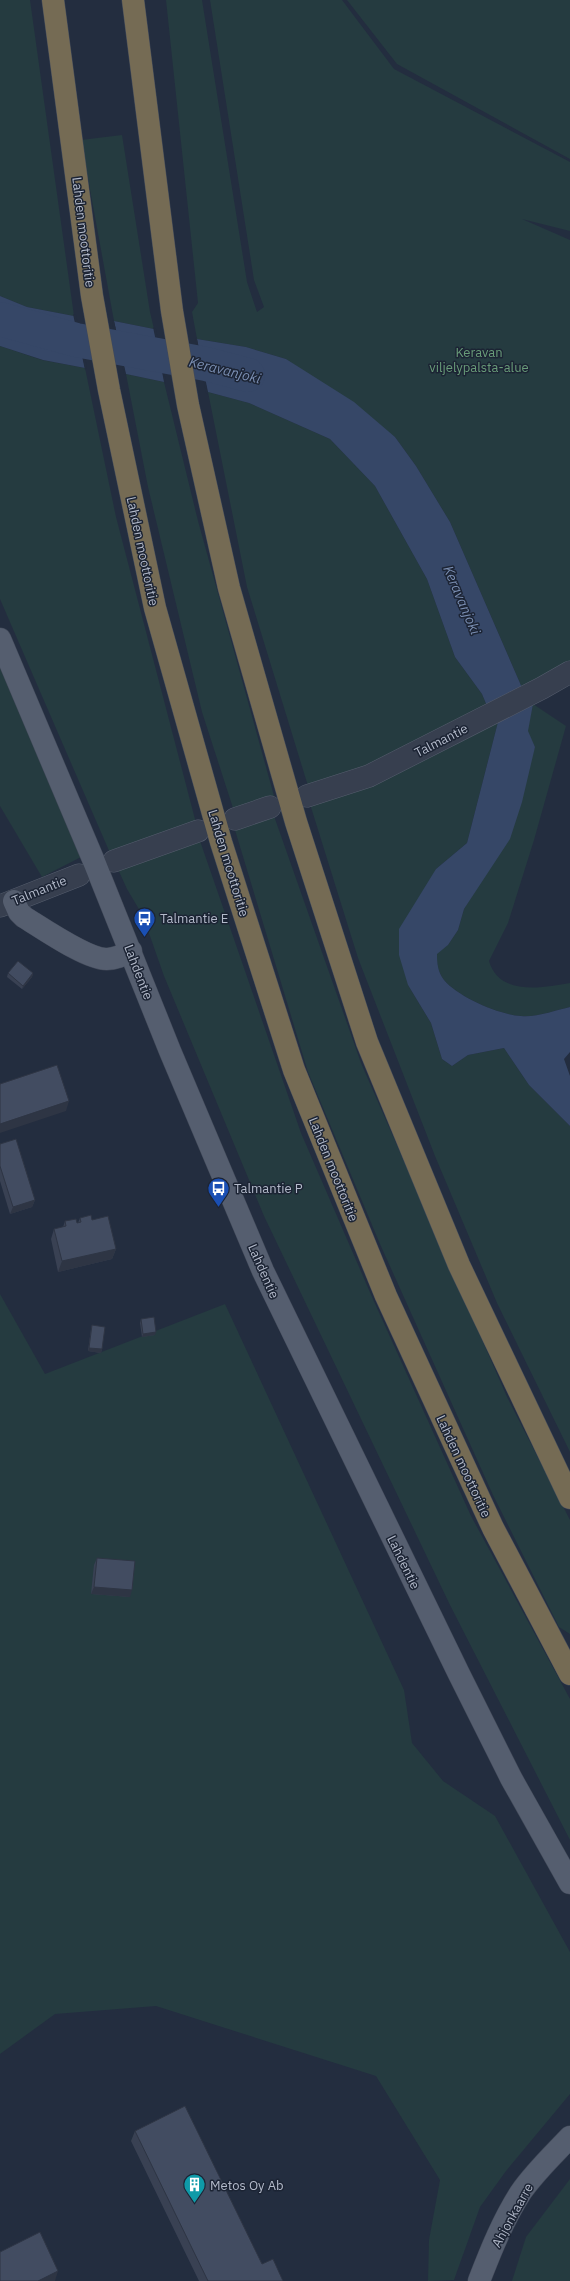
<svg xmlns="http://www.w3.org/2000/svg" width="570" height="2281" viewBox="0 0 570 2281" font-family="'IBM Plex Sans',sans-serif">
	<rect width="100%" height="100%" fill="#232d3f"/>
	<g fill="#253b40">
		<polygon points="0,0 30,0 74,316 27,307 0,296"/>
		<polygon points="166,0 202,0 247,282 257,312 264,307 254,280 210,0 342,0 394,69 570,162 570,231 522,219 570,240 570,664 523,690 450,522 416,466 395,437 286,359 246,347 197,339 192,312 198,303"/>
		<polygon points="347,0 570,0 570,159 397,64"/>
		<polygon points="122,135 150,312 154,329 114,321 81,140"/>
		<polygon points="0,346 42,360 85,368 116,517 196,823 110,853 0,599"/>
		<polygon points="126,374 164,382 198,521 274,796 233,808 202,712 148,487"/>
		<polygon points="208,392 249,403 330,439 375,486 427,579 455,657 482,694 487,706 371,765 308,786 247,587"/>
		<polygon points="0,664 83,856 42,877 0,806"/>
		<path d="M 533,704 L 566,726 L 534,840 L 508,923 L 489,961 C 499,996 542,988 570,983 L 570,1007 C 557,1010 534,1018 521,1016 C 500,1015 458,997 444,980 C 438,972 437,963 436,954 L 448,945 L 458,930 L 464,909 L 484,876 L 535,747 L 527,731 Z"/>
		<polygon points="498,722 467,843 436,869 408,985 431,1023 442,1059 452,1066 468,1055 504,1048 529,1085 570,1126 570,1452 497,1303 435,1156 358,958 310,804"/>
		<polygon points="274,816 361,1063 507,1397 570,1520 570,1634 559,1627 493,1495 380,1244 308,1072 235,830"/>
		<polygon points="199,838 301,1133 372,1297 471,1516 570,1699 570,1840 450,1605 264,1216 164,976 143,916 127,889 117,867"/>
		<polygon points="0,1294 45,1374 225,1304 404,1690 412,1743 443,1781 495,1816 570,1952 570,2094 506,2171 480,2207 454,2280 428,2281 429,2240 440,2180 376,2076 156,2006 55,2014 0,2054"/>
		<polygon points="570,2179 570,2281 512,2281 526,2237"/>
	</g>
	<g fill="#364767">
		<polygon points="0,296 27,307 74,316 85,368 43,360 0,346"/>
		<polygon points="114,321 154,329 164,382 126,374"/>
		<polygon points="197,339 246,347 286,359 354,402 395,437 416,466 450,522 523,690 487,706 482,694 455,657 427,579 375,486 330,439 249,403 208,392"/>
		<path d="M 533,704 L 528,731 L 535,747 L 522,802 L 510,839 L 464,909 L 458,930 L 448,945 L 437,954 C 437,964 438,972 444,980 C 458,997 500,1015 521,1016 C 534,1018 557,1010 570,1007 L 570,1052 L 564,1059 L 570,1076 L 570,1126 L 529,1085 L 504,1048 L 468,1055 L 452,1066 L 442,1059 L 431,1023 L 408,985 L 399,955 L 399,929 L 436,869 L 467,843 L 498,722 Z"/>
	</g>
	<g fill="#232d3f">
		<polygon points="73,314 76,315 87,367 85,370"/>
		<polygon points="114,319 114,321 126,376 124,374 112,322"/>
		<polygon points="153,327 156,329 166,382 165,384"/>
		<polygon points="197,337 197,339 208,395 206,393 195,339"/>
	</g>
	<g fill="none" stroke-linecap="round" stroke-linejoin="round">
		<polyline stroke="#364767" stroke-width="34" points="0,319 76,340 206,364 248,375"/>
		<defs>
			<g id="minor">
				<polyline points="307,796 369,776 542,688 570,672"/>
				<polyline points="235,819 270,807"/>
				<polyline points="114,861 198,831"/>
				<polyline points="0,906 79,875"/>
			</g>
			<g id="major">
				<polyline points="0,639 93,859 170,1051 263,1271 459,1674 511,1778 570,1883"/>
				<path d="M 14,901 L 19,912 L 24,917 C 42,928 88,960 107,959 C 116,959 123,955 131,951"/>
				<path d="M 479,2281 C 491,2250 503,2220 521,2192 C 535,2172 553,2155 570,2137"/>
			</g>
			<g id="highway">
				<polyline points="53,0 92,296 109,390 155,608 221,842 294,1070 386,1296 493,1528 570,1674"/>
				<polyline points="133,0 172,311 188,405 229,588 296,822 367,1042 459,1265 570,1498"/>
			</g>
		</defs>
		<use href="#minor" stroke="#555d6d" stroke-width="23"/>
		<use href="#major" stroke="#404858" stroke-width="23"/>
		<use href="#highway" stroke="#424a5a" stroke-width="23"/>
		<use href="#minor" stroke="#373f4f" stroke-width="22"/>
		<use href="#major" stroke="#555e6f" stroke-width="22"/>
		<use href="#highway" stroke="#756b54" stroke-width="22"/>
	</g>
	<g fill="#394153">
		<polygon points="8,973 33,973 32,977 22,989 7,977"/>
		<polygon points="0,1144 35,1200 32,1207 10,1214 0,1181"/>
		<polygon points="80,1218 92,1220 116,1249 112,1259 58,1272 51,1239 54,1229 63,1227 65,1221 78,1223"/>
		<polygon points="141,1319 155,1335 142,1337 140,1323"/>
		<polygon points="92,1325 102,1349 101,1353 88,1351 91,1329"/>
		<polygon points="97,1558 130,1597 91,1594 94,1565"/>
		<polygon points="135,2131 262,2264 283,2281 199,2281 131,2141"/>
	</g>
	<g fill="#2e3544">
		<polygon points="33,973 32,977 22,989 23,986"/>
		<polygon points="69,1101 66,1111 0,1133 0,1124"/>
		<polygon points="35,1200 32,1207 10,1214 13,1207"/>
		<polygon points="116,1249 112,1259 58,1272 62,1261"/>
		<polygon points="156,1332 155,1335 142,1337 143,1334"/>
		<polygon points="89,1348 102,1349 101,1353 88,1351"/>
		<polygon points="94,1587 132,1590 130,1597 91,1594"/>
		<polygon points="58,2271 55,2281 38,2281"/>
	</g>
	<g fill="#424c61" stroke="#2e3544">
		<polygon points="18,961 33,973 23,986 8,973"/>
		<polygon points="57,1065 69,1101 0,1124 0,1084"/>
		<polygon points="16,1139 35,1200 13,1207 0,1166 0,1144"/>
		<polygon points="91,1215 92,1220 108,1216 116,1249 62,1261 54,1229 66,1226 65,1221 76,1219 77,1223 81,1222 80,1218"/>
		<polygon points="154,1317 156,1332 143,1334 141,1319"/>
		<polygon points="92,1325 105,1327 102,1349 89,1348"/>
		<polygon points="97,1558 135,1561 132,1590 94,1587"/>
		<polygon points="185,2106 262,2264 273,2259 283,2281 208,2281 135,2131"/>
		<polygon points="40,2232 58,2271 38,2281 0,2281 0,2252"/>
	</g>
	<defs>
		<symbol id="bus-pin" viewBox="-11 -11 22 30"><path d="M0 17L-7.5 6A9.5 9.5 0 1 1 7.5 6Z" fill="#1a4fb4" stroke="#1c2434"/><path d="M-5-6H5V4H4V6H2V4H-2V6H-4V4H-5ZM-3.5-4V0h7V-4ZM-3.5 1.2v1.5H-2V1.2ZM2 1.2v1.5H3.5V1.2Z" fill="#fff"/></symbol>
		<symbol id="building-pin" viewBox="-11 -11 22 30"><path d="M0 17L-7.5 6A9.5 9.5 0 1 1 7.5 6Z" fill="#0f9aa8" stroke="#1c2434"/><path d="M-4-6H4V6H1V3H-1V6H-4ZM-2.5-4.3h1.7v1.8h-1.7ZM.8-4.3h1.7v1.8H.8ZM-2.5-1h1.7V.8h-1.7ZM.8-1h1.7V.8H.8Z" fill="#fff"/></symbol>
	</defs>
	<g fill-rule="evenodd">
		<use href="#bus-pin" x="132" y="906" width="25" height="34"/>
		<use href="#bus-pin" x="206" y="1176" width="25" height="34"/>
		<use href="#building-pin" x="182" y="2172" width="25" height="34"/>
	</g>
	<g text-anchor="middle" stroke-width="3" stroke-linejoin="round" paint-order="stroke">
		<g font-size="13" fill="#b3baca" stroke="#1c2434">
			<text transform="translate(84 232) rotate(83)" y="5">Lahden moottoritie</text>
			<text transform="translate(143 551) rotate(78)" y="5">Lahden moottoritie</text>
			<text transform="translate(441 740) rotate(-27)" y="5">Talmantie</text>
			<text transform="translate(229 863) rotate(73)" y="5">Lahden moottoritie</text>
			<text transform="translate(39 890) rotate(-22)" y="5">Talmantie</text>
			<text transform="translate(139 972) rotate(69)" y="5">Lahdentie</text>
			<text transform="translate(334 1169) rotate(68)" y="5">Lahden moottoritie</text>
			<text transform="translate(264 1271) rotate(66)" y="5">Lahdentie</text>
			<text transform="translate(464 1466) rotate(65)" y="5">Lahden moottoritie</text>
			<text transform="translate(404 1562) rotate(64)" y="5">Lahdentie</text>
			<text transform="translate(512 2215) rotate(-61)" y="5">Ahjonkaarre</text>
		</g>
		<g font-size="13" fill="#699c79" stroke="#1c2434">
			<text x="479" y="357">Keravan<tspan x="479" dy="15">viljelypalsta-alue</tspan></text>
		</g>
		<g font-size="13" fill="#b3baca" stroke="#1c2434" text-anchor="start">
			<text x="160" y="923">Talmantie E</text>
			<text x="234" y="1193">Talmantie P</text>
			<text x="210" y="2190">Metos Oy Ab</text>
		</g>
		<g font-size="14" font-style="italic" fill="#7a8eb2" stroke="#1c2434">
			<text transform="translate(225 370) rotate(14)" y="5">Keravanjoki</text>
			<text transform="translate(462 600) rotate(67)" y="5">Keravanjoki</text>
		</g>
	</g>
</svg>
